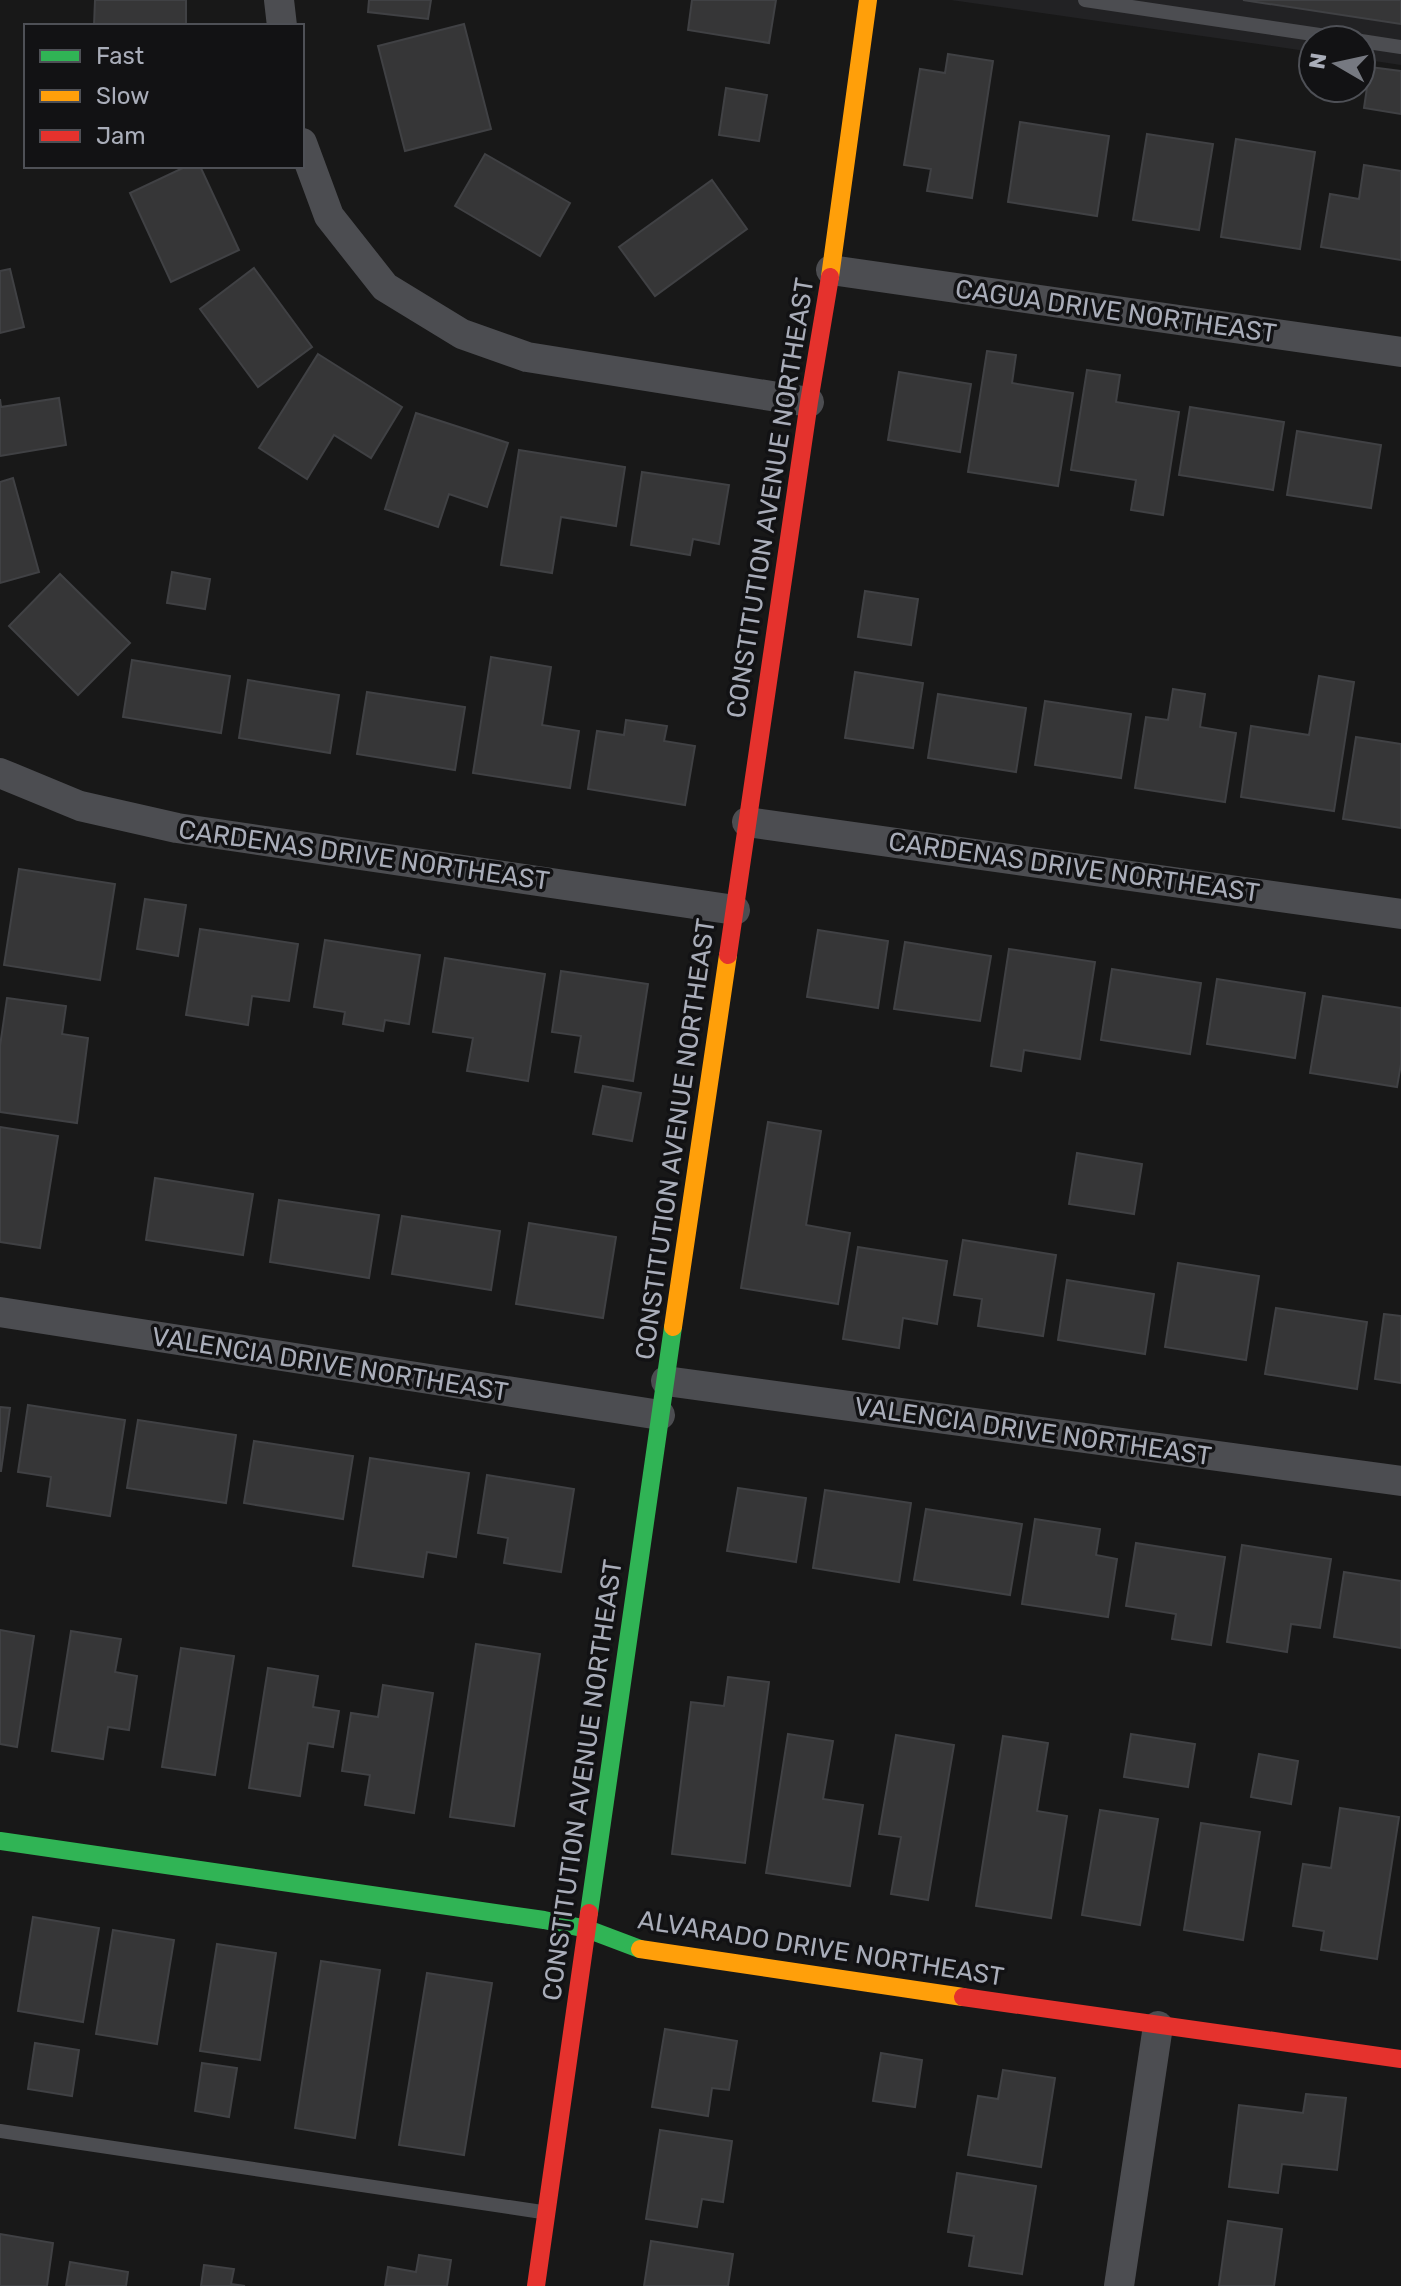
<svg xmlns="http://www.w3.org/2000/svg" width="1401" height="2286" viewBox="0 0 1401 2286" font-family="Rubik,sans-serif">
	<rect width="100%" height="100%" fill="#181818"/>
	<polygon fill="#222224" points="951,0 1401,0 1401,65 1361,59 1361,40 1313,40 1313,52"/>
	<g fill="#363637" stroke="#404144" stroke-width="2">
		<polygon points="95,0 186,0 186,26 94,26"/>
		<polygon points="369,0 431,0 428,19 368,12"/>
		<polygon points="692,0 776,0 769,43 688,30"/>
		<polygon points="1243,0 1401,0 1401,24"/>
		<polygon points="464,24 491,129 405,151 378,46"/>
		<polygon points="948,54 993,61 972,198 927,191 931,169 904,165 920,69 945,73"/>
		<polygon points="1370,67 1401,71 1401,114 1364,108"/>
		<polygon points="726,88 767,95 759,141 719,135"/>
		<polygon points="1020,122 1109,136 1097,216 1008,202"/>
		<polygon points="1147,134 1213,144 1199,230 1133,220"/>
		<polygon points="1236,139 1315,152 1300,249 1221,237"/>
		<polygon points="485,154 570,203 540,256 455,206"/>
		<polygon points="1364,165 1401,171 1401,260 1321,247 1330,194 1359,199"/>
		<polygon points="187,166 200,166 239,250 171,282 130,193"/>
		<polygon points="712,180 747,229 655,296 619,247"/>
		<polygon points="254,268 312,347 258,387 200,309"/>
		<polygon points="10,269 24,327 0,333 0,271"/>
		<polygon points="987,351 1016,355 1012,383 1073,393 1058,486 968,472"/>
		<polygon points="318,354 402,407 371,458 334,435 307,479 259,448"/>
		<polygon points="1087,370 1120,375 1116,402 1179,412 1163,515 1131,510 1136,480 1071,470"/>
		<polygon points="899,372 971,384 960,452 888,440"/>
		<polygon points="59,398 66,445 0,456 0,399 1,407"/>
		<polygon points="1190,407 1284,422 1273,490 1179,475"/>
		<polygon points="416,413 508,443 487,507 449,494 438,527 385,509"/>
		<polygon points="1297,431 1381,445 1371,508 1287,495"/>
		<polygon points="519,450 625,467 616,526 561,517 552,573 501,565"/>
		<polygon points="642,472 729,485 719,544 693,539 690,555 631,545"/>
		<polygon points="13,478 39,572 0,583 0,482"/>
		<polygon points="172,572 210,579 205,609 167,603"/>
		<polygon points="60,574 130,643 78,695 9,626"/>
		<polygon points="865,591 918,599 911,645 858,637"/>
		<polygon points="491,657 551,667 542,725 579,731 570,788 473,773"/>
		<polygon points="132,660 230,676 221,733 123,717"/>
		<polygon points="855,672 923,683 913,748 845,738"/>
		<polygon points="1319,676 1354,682 1334,811 1241,797 1251,726 1309,735"/>
		<polygon points="248,680 339,695 330,753 239,738"/>
		<polygon points="1173,689 1205,694 1200,727 1236,733 1225,802 1135,788 1146,717 1168,720"/>
		<polygon points="367,692 465,707 455,770 357,754"/>
		<polygon points="938,694 1026,708 1016,772 928,758"/>
		<polygon points="1045,701 1131,714 1121,778 1035,765"/>
		<polygon points="626,720 667,726 664,741 695,746 685,805 588,789 597,731 624,735"/>
		<polygon points="1356,737 1401,744 1401,828 1343,819"/>
		<polygon points="19,869 115,884 100,980 4,965"/>
		<polygon points="145,899 186,905 178,956 137,949"/>
		<polygon points="200,929 298,944 289,1001 252,996 248,1025 186,1015"/>
		<polygon points="818,930 888,941 878,1008 807,997"/>
		<polygon points="325,940 420,955 409,1024 385,1020 383,1031 343,1024 345,1012 314,1007"/>
		<polygon points="905,942 991,956 980,1021 894,1009"/>
		<polygon points="1009,949 1095,962 1080,1059 1024,1050 1021,1071 991,1066"/>
		<polygon points="445,958 545,974 528,1081 467,1071 473,1038 433,1032"/>
		<polygon points="1112,969 1201,983 1190,1054 1101,1040"/>
		<polygon points="561,971 648,984 633,1081 575,1072 581,1036 552,1032"/>
		<polygon points="1217,979 1305,993 1295,1058 1207,1044"/>
		<polygon points="1323,996 1401,1008 1401,1064 1397,1087 1310,1073"/>
		<polygon points="7,998 66,1006 62,1034 88,1038 77,1123 0,1112 0,1046"/>
		<polygon points="603,1086 641,1093 632,1141 593,1134"/>
		<polygon points="768,1122 821,1131 806,1225 850,1233 838,1304 741,1288"/>
		<polygon points="0,1127 58,1136 40,1248 0,1242"/>
		<polygon points="1077,1153 1142,1164 1134,1214 1069,1204"/>
		<polygon points="155,1178 253,1194 243,1255 146,1240"/>
		<polygon points="279,1200 379,1215 369,1278 270,1262"/>
		<polygon points="402,1216 500,1231 491,1290 392,1274"/>
		<polygon points="529,1223 616,1237 603,1318 516,1304"/>
		<polygon points="963,1240 1056,1255 1043,1336 978,1326 982,1299 954,1295"/>
		<polygon points="858,1247 947,1261 937,1324 903,1318 899,1348 843,1339"/>
		<polygon points="1178,1263 1259,1276 1246,1360 1165,1347"/>
		<polygon points="1067,1280 1154,1294 1145,1354 1058,1340"/>
		<polygon points="1276,1308 1367,1322 1357,1389 1265,1374"/>
		<polygon points="1384,1314 1401,1316 1401,1383 1375,1379"/>
		<polygon points="28,1405 125,1420 110,1516 47,1506 51,1477 18,1472"/>
		<polygon points="0,1407 10,1408 1,1471 0,1471"/>
		<polygon points="138,1420 236,1435 226,1503 127,1488"/>
		<polygon points="254,1441 353,1456 343,1519 244,1503"/>
		<polygon points="370,1458 469,1473 456,1557 427,1552 423,1577 353,1566"/>
		<polygon points="487,1475 574,1489 561,1572 504,1563 508,1538 478,1533"/>
		<polygon points="738,1488 806,1498 796,1562 727,1551"/>
		<polygon points="825,1490 911,1503 899,1582 813,1568"/>
		<polygon points="926,1509 1022,1524 1010,1595 914,1580"/>
		<polygon points="1035,1519 1100,1529 1096,1555 1117,1559 1108,1617 1022,1604"/>
		<polygon points="1136,1543 1225,1557 1211,1645 1172,1639 1176,1614 1126,1606"/>
		<polygon points="1242,1545 1331,1559 1320,1628 1291,1624 1287,1652 1227,1642"/>
		<polygon points="1344,1572 1401,1581 1401,1648 1334,1637"/>
		<polygon points="0,1630 34,1636 17,1747 0,1744"/>
		<polygon points="71,1631 121,1639 115,1672 137,1676 129,1730 108,1727 103,1759 52,1751"/>
		<polygon points="476,1644 540,1654 514,1826 450,1817"/>
		<polygon points="181,1648 234,1656 215,1775 162,1767"/>
		<polygon points="268,1668 318,1676 313,1707 339,1711 333,1747 308,1743 300,1796 249,1788"/>
		<polygon points="728,1677 769,1682 745,1863 672,1854 691,1702 724,1706"/>
		<polygon points="383,1685 433,1693 414,1813 365,1805 370,1775 342,1771 351,1713 378,1717"/>
		<polygon points="788,1734 833,1741 823,1799 863,1805 850,1886 766,1873"/>
		<polygon points="1131,1734 1195,1744 1188,1787 1124,1777"/>
		<polygon points="896,1735 954,1745 928,1900 891,1894 901,1837 879,1834"/>
		<polygon points="1003,1736 1048,1743 1037,1811 1067,1816 1051,1918 976,1906"/>
		<polygon points="1259,1754 1298,1761 1291,1804 1251,1797"/>
		<polygon points="1340,1808 1399,1817 1377,1959 1321,1950 1324,1931 1293,1926 1303,1864 1331,1868"/>
		<polygon points="1100,1810 1158,1819 1140,1925 1082,1915"/>
		<polygon points="1201,1823 1260,1832 1243,1940 1184,1930"/>
		<polygon points="33,1917 99,1928 83,2022 18,2011"/>
		<polygon points="113,1930 174,1940 157,2044 96,2034"/>
		<polygon points="217,1944 276,1953 260,2060 200,2051"/>
		<polygon points="321,1961 380,1970 355,2138 295,2128"/>
		<polygon points="427,1973 492,1983 464,2155 399,2145"/>
		<polygon points="665,2029 737,2041 729,2090 712,2088 708,2116 652,2107"/>
		<polygon points="35,2043 79,2050 72,2096 28,2089"/>
		<polygon points="881,2053 922,2060 915,2107 873,2101"/>
		<polygon points="202,2063 237,2068 229,2117 195,2111"/>
		<polygon points="1003,2070 1055,2078 1041,2167 968,2155 978,2096 998,2099"/>
		<polygon points="1306,2094 1346,2098 1337,2170 1282,2164 1278,2193 1229,2187 1239,2105 1303,2113"/>
		<polygon points="660,2130 732,2141 723,2202 702,2199 697,2227 646,2219"/>
		<polygon points="957,2173 1036,2186 1022,2274 969,2266 974,2236 948,2232"/>
		<polygon points="1228,2221 1282,2229 1274,2286 1219,2286"/>
		<polygon points="0,2234 53,2243 47,2286 0,2286"/>
		<polygon points="651,2241 733,2254 728,2286 644,2286"/>
		<polygon points="419,2255 451,2260 447,2286 385,2286 388,2267 416,2272"/>
		<polygon points="70,2262 128,2272 126,2286 66,2286"/>
		<polygon points="204,2265 234,2269 231,2284 245,2286 201,2286"/>
	</g>
	<g fill="none" stroke-linecap="round" stroke-linejoin="round">
		<g stroke="#4c4d51" stroke-width="14">
			<polyline points="1085,0 1353,40"/>
			<polyline points="1361,41 1401,47"/>
			<polyline points="0,2131 542,2212"/>
		</g>
		<g stroke="#4c4d51" stroke-width="30">
			<polyline points="279,0 282,26"/>
			<polyline points="302,143 329,216 385,287 462,334 527,357 809,402"/>
			<polyline points="831,270 1401,352"/>
			<polyline points="0,773 80,806 177,828 735,910"/>
			<polyline points="747,822 1401,914"/>
			<polyline points="0,1312 660,1415"/>
			<polyline points="666,1381 1401,1481"/>
			<polyline points="1119,2286 1158,2026"/>
		</g>
		<g stroke="#30b455" stroke-width="18">
			<polyline points="0,1841 544,1920 587,1929 640,1949"/>
			<polyline points="589,1913 673,1327"/>
		</g>
		<g stroke="#ff9f0a" stroke-width="18">
			<polyline points="830,277 868,0"/>
			<polyline points="673,1327 728,955"/>
			<polyline points="640,1949 963,1997"/>
		</g>
		<g stroke="#e5322d" stroke-width="18">
			<polyline points="728,955 809,402 830,277"/>
			<polyline points="963,1997 1401,2059"/>
			<polyline points="536,2286 589,1913"/>
		</g>
	</g>
	<g text-anchor="middle" stroke-width="7" stroke-linejoin="round" paint-order="stroke">
		<g font-size="26" fill="#a9adb9" stroke="#121214">
			<text transform="translate(1116 311) rotate(8)" y="9">CAGUA DRIVE NORTHEAST</text>
			<text transform="translate(770 498) rotate(-81)" y="9">CONSTITUTION AVENUE NORTHEAST</text>
			<text transform="translate(364 855) rotate(8)" y="9">CARDENAS DRIVE NORTHEAST</text>
			<text transform="translate(1074 867) rotate(8)" y="9">CARDENAS DRIVE NORTHEAST</text>
			<text transform="translate(675 1139) rotate(-82)" y="9">CONSTITUTION AVENUE NORTHEAST</text>
			<text transform="translate(330 1364) rotate(9)" y="9">VALENCIA DRIVE NORTHEAST</text>
			<text transform="translate(1033 1431) rotate(8)" y="9">VALENCIA DRIVE NORTHEAST</text>
			<text transform="translate(582 1780) rotate(-82)" y="9">CONSTITUTION AVENUE NORTHEAST</text>
			<text transform="translate(821 1948) rotate(9)" y="9">ALVARADO DRIVE NORTHEAST</text>
		</g>
	</g>
	<rect x="24" y="24" width="280" height="144" fill="#121214" stroke="#4e5056" stroke-width="2"/>
	<rect x="40" y="50" width="40" height="12" fill="#30b455" stroke="#4e5056" stroke-width="2"/>
	<text x="96" y="64" font-size="24" fill="#a9adb9">Fast</text>
	<rect x="40" y="90" width="40" height="12" fill="#ff9f0a" stroke="#4e5056" stroke-width="2"/>
	<text x="96" y="104" font-size="24" fill="#a9adb9">Slow</text>
	<rect x="40" y="130" width="40" height="12" fill="#e5322d" stroke="#4e5056" stroke-width="2"/>
	<text x="96" y="144" font-size="24" fill="#a9adb9">Jam</text>
	<g transform="translate(1337 64) rotate(279)"><circle r="38" fill="#121214" stroke="#4e5056" stroke-width="2"/>
	<path d="M0-6L14 30L0 20L-14 30Z" fill="#767981"/>
	<text y="-12" font-size="22" font-weight="bold" text-anchor="middle" fill="#a9adb9">N</text>
	</g>
</svg>
